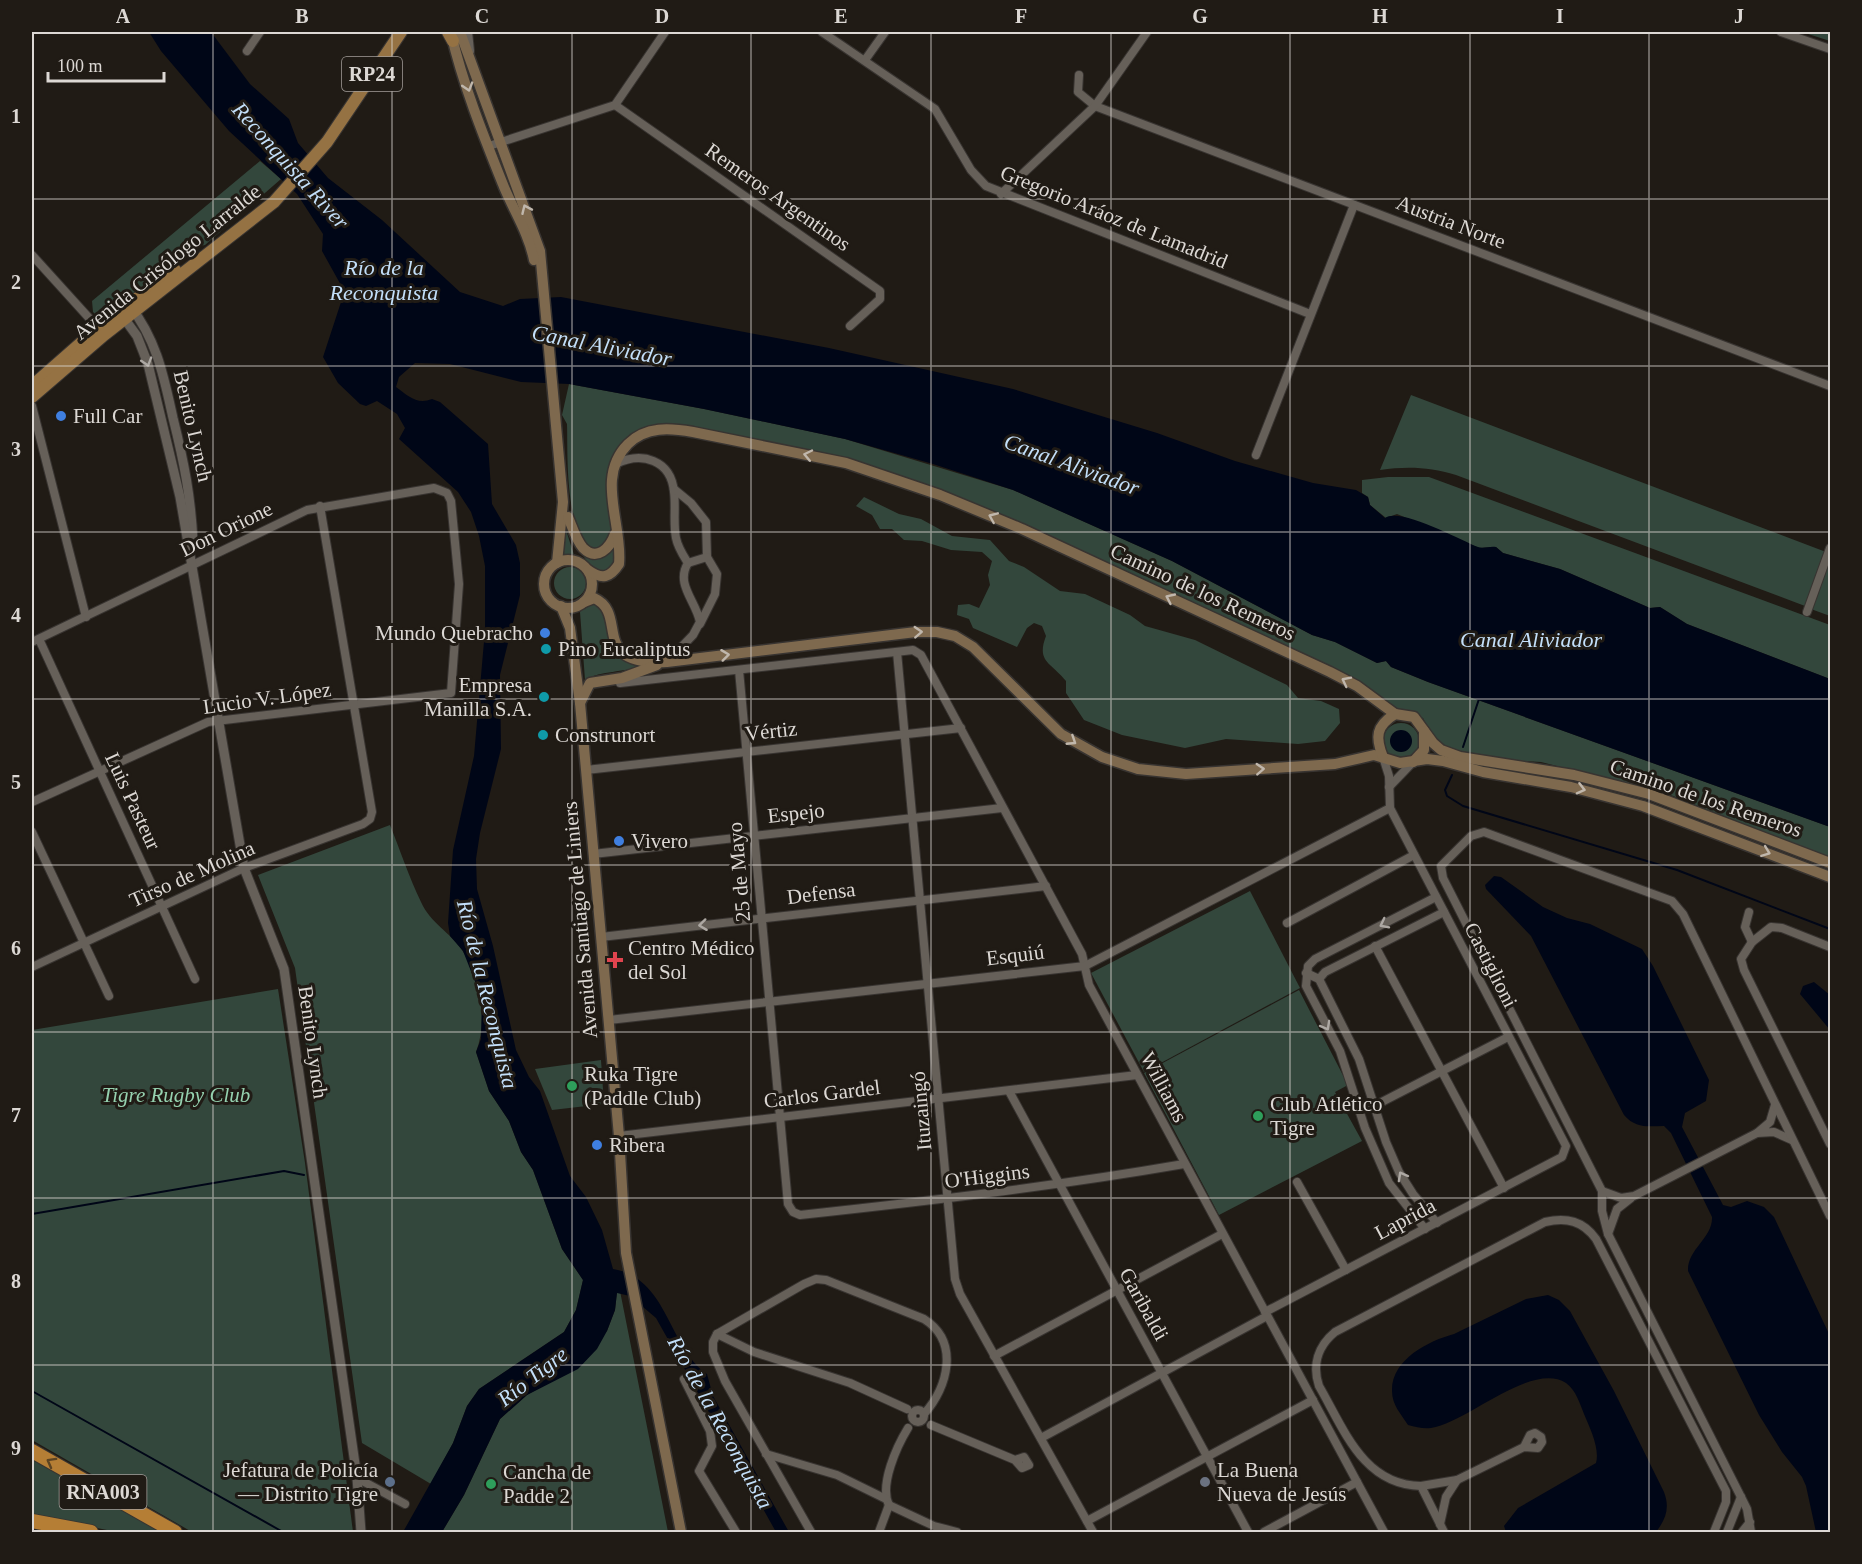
<svg xmlns="http://www.w3.org/2000/svg" width="1862" height="1564" viewBox="0 0 1862 1564" font-family="Georgia,serif">
	<rect width="100%" height="100%" fill="#201b15"/>
	<g fill="#33473c">
		<polygon points="1802,32 1830,32 1830,41"/>
		<polygon points="260,161 281,179 205,245 196,247 106,316 99,318 93,312 92,301"/>
		<path d="M 569,384 L 704,409 L 845,439 L 1013,490 L 1172,561 L 1312,635 L 1335,642 L 1377,663 L 1386,661 L 1391,667 L 1428,682 L 1830,827 L 1830,858 L 1668,794 L 1541,762 L 1489,759 L 1453,751 L 1433,739 L 1423,718 L 1395,709 L 1353,679 L 860,462 L 661,425 L 616,452 L 609,466 L 608,475 L 613,533 L 604,547 L 594,549 C 564,533 568,454 567,424 L 562,415 Z"/>
		<path d="M 1411,395 L 1826,552 L 1805,606 L 1456,475 C 1430,467 1407,466 1380,470 Z"/>
		<polygon points="1388,477 1429,477 1830,625 1830,679 1687,624 1660,607 1650,608 1560,569 1503,553 1496,547 1479,548 1397,514 1386,518 1370,505 1368,497 1362,493 1362,480"/>
		<path d="M 864,497 L 899,514 L 921,519 L 952,536 L 990,540 L 1009,561 L 1024,567 L 1060,591 L 1085,594 L 1130,615 L 1145,626 L 1195,640 L 1287,685 L 1298,698 L 1321,701 L 1339,709 L 1340,723 L 1325,741 L 1298,744 L 1226,739 L 1185,748 L 1122,735 L 1084,720 L 1066,693 L 1066,681 C 1051,662 1036,662 1046,636 L 1042,626 L 1034,623 L 1027,628 L 1017,647 L 973,628 L 969,619 L 957,615 L 958,605 L 969,604 L 979,608 L 990,585 L 988,575 L 992,561 L 982,552 L 951,550 L 922,541 L 904,540 L 892,529 L 880,529 L 872,515 L 856,506 Z"/>
		<polygon points="566,530 574,555 563,556 563,533"/>
		<polygon points="614,548 617,562 607,573 593,570 580,551 604,555"/>
		<polygon points="1830,560 1830,616 1811,609"/>
		<circle cx="570" cy="583" r="16"/>
		<path d="M 589,602 L 603,607 L 608,632 L 641,666 C 623,673 602,670 585,680 L 580,612 Z"/>
		<circle cx="1401" cy="741" r="18"/>
		<path d="M 390,825 C 400,850 409,877 421,902 C 431,924 450,932 462,950 C 481,978 488,1021 476,1052 L 489,1091 L 509,1121 L 521,1152 L 533,1170 L 562,1249 L 583,1280 L 576,1310 L 564,1332 L 479,1389 L 467,1406 L 453,1443 L 431,1484 L 362,1443 L 295,968 L 258,875 Z"/>
		<polygon points="1250,891 1300,988 1144,1072 1091,973"/>
		<polygon points="278,989 305,1163 353,1532 192,1532 32,1440 32,1030"/>
		<polygon points="1299,990 1348,1085 1335,1092 1362,1141 1219,1215 1144,1073"/>
		<polygon points="601,1060 604,1104 552,1110 535,1069"/>
		<polygon points="618,1281 668,1532 442,1532 464,1495 500,1419 527,1395 548,1383 607,1331 615,1310"/>
		<polygon points="32,1455 167,1532 117,1532 32,1515"/>
	</g>
	<g fill="#000617">
		<path d="M 149,32 L 211,32 L 250,84 L 289,119 L 298,143 L 328,178 L 382,220 L 460,292 L 503,306 L 520,299 L 561,297 L 829,348 L 1013,389 L 1157,433 L 1235,461 L 1313,483 L 1356,490 L 1368,497 L 1370,505 L 1385,518 C 1400,507 1460,540 1478,547 C 1483,549 1489,546 1496,547 L 1503,553 L 1560,569 L 1650,608 L 1660,607 L 1687,624 L 1830,679 L 1830,827 L 1428,682 L 1391,667 L 1386,661 L 1377,663 L 1335,642 L 1312,635 L 1172,561 L 1013,490 L 933,464 L 845,439 L 704,409 L 569,384 L 521,382 L 450,364 L 415,363 L 399,377 L 396,387 C 408,396 417,405 432,399 L 440,402 L 488,444 L 492,504 L 516,545 L 520,563 L 520,595 L 500,675 L 501,749 L 480,833 L 476,859 L 477,889 L 493,946 L 516,1050 L 529,1077 L 540,1091 L 570,1176 L 586,1197 L 602,1230 L 613,1269 C 668,1278 668,1347 707,1374 L 713,1396 L 789,1532 L 776,1532 L 656,1318 L 630,1296 L 617,1293 L 615,1310 L 607,1331 L 597,1349 L 578,1369 L 527,1395 L 500,1419 L 464,1495 L 442,1532 L 403,1532 L 453,1443 L 467,1406 L 479,1389 L 564,1332 L 576,1310 L 583,1280 L 562,1249 L 533,1170 L 521,1152 L 509,1121 L 489,1091 L 476,1052 L 481,1039 L 482,999 L 463,951 L 450,936 L 448,923 L 453,850 L 474,756 L 485,630 L 485,566 L 479,536 L 471,512 L 458,492 L 399,439 L 405,428 L 397,414 L 377,401 L 366,406 L 360,404 L 338,383 L 323,357 L 342,299 L 342,287 L 322,251 L 323,234 L 297,194 L 229,131 L 161,51 Z"/>
		<circle cx="1401" cy="741" r="11"/>
		<path d="M 1494,876 L 1501,877 L 1543,907 L 1567,918 L 1590,924 L 1642,949 L 1653,966 L 1709,1080 L 1706,1101 L 1685,1113 L 1682,1127 L 1723,1205 L 1731,1207 L 1747,1201 L 1764,1207 L 1774,1217 L 1830,1336 L 1830,1532 L 1816,1532 L 1806,1486 L 1802,1477 L 1782,1452 L 1759,1415 L 1688,1271 C 1687,1249 1713,1238 1712,1217 L 1671,1133 L 1664,1126 C 1648,1126 1636,1129 1624,1115 L 1531,936 L 1486,889 L 1485,885 Z"/>
		<polygon points="1814,982 1830,995 1830,1030 1800,994 1803,986"/>
		<path d="M 1548,1295 L 1559,1300 L 1570,1311 L 1614,1391 L 1664,1492 C 1670,1508 1666,1519 1656,1532 L 1506,1532 L 1504,1526 L 1518,1508 L 1596,1463 C 1600,1449 1590,1428 1584,1414 C 1580,1404 1576,1390 1566,1383 C 1531,1361 1467,1423 1431,1428 C 1423,1429 1416,1427 1408,1425 C 1401,1414 1392,1405 1392,1391 C 1391,1360 1428,1341 1454,1334 L 1526,1299 Z"/>
	</g>
	<g fill="none" stroke-linecap="round" stroke-linejoin="round">
		<g stroke="#000617" stroke-width="2">
			<polyline points="1463,747 1479,699"/>
			<polyline points="1452,775 1445,790 1447,796 1463,806 1677,870 1830,929"/>
			<polyline points="32,1214 284,1171 304,1175"/>
			<polyline points="32,1391 283,1532"/>
		</g>
		<defs>
			<g id="minor">
				<polyline points="468,32 470,51"/>
				<polyline points="822,32 935,109 971,170 986,186 1310,314"/>
				<polyline points="1781,32 1830,49"/>
				<polyline points="247,51 260,32"/>
				<polyline points="865,60 885,32"/>
				<polyline points="1079,75 1078,92 1095,106 1830,386"/>
				<polyline points="615,105 880,291 880,299 850,326"/>
				<polyline points="489,146 615,105 665,32"/>
				<polyline points="1001,194 1095,106 1147,32"/>
				<polyline points="32,255 99,329"/>
				<polyline points="32,406 86,617"/>
				<polyline points="1256,455 1354,205"/>
				<path d="M 616,464 C 642,451 671,460 674,492 C 676,507 673,523 676,538 C 678,548 683,555 688,563 C 675,584 696,601 700,622 L 693,635 L 667,662"/>
				<polyline points="674,489 691,503 706,522 707,557 717,574 715,594 700,624"/>
				<polyline points="688,563 707,557"/>
				<polyline points="1807,612 1830,548"/>
				<polyline points="39,639 195,979"/>
				<polyline points="32,642 307,510 434,488 447,493 451,501 459,584 451,693 208,722 32,802"/>
				<polyline points="897,652 955,1279 960,1294 1093,1532"/>
				<path d="M 739,670 L 788,1204 L 793,1212 L 800,1215 C 929,1201 1057,1186 1184,1164"/>
				<polyline points="620,683 913,650 921,655 1082,954 1089,985 1384,1532"/>
				<polyline points="586,770 961,728"/>
				<polyline points="1389,787 1413,762"/>
				<polyline points="32,832 109,996"/>
				<polyline points="593,854 1002,808"/>
				<polyline points="1749,912 1745,927 1752,942"/>
				<polyline points="1287,923 1414,855"/>
				<polyline points="601,937 1046,886"/>
				<polyline points="1375,946 1504,1188"/>
				<polyline points="1830,947 1782,928 1771,927 1752,942 1741,959 1744,970 1830,1144"/>
				<polyline points="32,967 244,868 363,824 370,819 372,812 320,506"/>
				<polyline points="1306,973 1319,979 1359,1059 1386,1142 1399,1172 1413,1194 1437,1223"/>
				<polyline points="1319,979 1325,972 1444,912"/>
				<polyline points="609,1020 1085,966 1390,808"/>
				<polyline points="1009,1091 1248,1532"/>
				<polyline points="1775,1105 1770,1122 1757,1133 1774,1132 1792,1140"/>
				<polyline points="1359,1108 1374,1106 1508,1037"/>
				<polyline points="1757,1133 1634,1196 1621,1198 1602,1191 1443,878 1441,866 1471,836 1484,832 1672,901 1683,914 1830,1216"/>
				<polyline points="619,1136 1137,1075"/>
				<polyline points="1297,1182 1346,1270"/>
				<polyline points="1602,1191 1602,1211 1608,1234 1617,1209 1631,1198"/>
				<polyline points="1425,1229 1389,1183 1365,1128 1340,1051 1306,986 1308,966 1315,959 1436,897"/>
				<polyline points="1608,1234 1741,1497 1747,1509 1751,1532"/>
				<polyline points="1265,1312 1562,1157 1566,1146 1390,808 1389,776 1383,757"/>
				<polyline points="717,1334 754,1352 850,1383 907,1409"/>
				<polyline points="994,1356 1222,1234"/>
				<polyline points="684,1379 710,1431 712,1446 699,1471 736,1532"/>
				<circle cx="918" cy="1416" r="6"/>
				<polyline points="931,1425 1015,1460 1022,1468 1029,1465 1024,1457 1015,1460"/>
				<path d="M 908,1428 C 897,1446 879,1485 889,1505 L 934,1526 L 957,1532"/>
				<polyline points="1041,1438 1267,1316"/>
				<polyline points="766,1454 837,1475 886,1499"/>
				<polyline points="357,1478 405,1504"/>
				<polyline points="1421,1486 1457,1480"/>
				<polyline points="1087,1521 1313,1400"/>
				<polyline points="1440,1524 1446,1497 1457,1480 1524,1447 1538,1448 1542,1442 1541,1437 1535,1433 1530,1435 1524,1447"/>
				<path d="M 811,1532 L 725,1381 L 713,1352 L 713,1342 L 717,1334 L 804,1284 L 816,1279 L 826,1280 L 924,1319 C 960,1342 948,1387 924,1414"/>
				<polyline points="879,1532 889,1505"/>
				<polyline points="1264,1532 1357,1482"/>
				<path d="M 1444,1532 L 1421,1486 C 1363,1485 1344,1429 1319,1386 C 1312,1365 1318,1346 1335,1332 L 1545,1222 C 1567,1217 1583,1221 1596,1239 L 1726,1491 L 1726,1502 L 1714,1532"/>
				<polyline points="1727,1532 1741,1497"/>
				<polyline points="1742,1532 1750,1522"/>
			</g>
			<g id="tertiary">
				<path d="M 130,306 C 157,340 164,378 173,418 C 184,462 191,497 193,542"/>
				<polyline points="121,314 137,336 148,364 180,497 244,868 284,969 357,1478 361,1532"/>
			</g>
			<g id="secondary">
				<polyline points="460,32 540,251 563,502 557,563"/>
				<path d="M 451,33 C 463,85 484,137 504,187 C 514,211 529,234 534,260"/>
				<path d="M 568,517 C 572,526 576,540 583,548 C 597,562 610,548 615,534"/>
				<circle cx="568" cy="584" r="24"/>
				<path d="M 588,570 C 602,580 610,578 619,564 C 623,524 595,477 628,444 C 646,426 670,428 693,432 L 846,463 L 940,495 L 1022,529 L 1330,672 L 1357,686 L 1395,714 L 1414,717 L 1433,743 L 1441,750 L 1460,757 L 1574,775 L 1649,794 L 1830,863"/>
				<path d="M 584,602 L 594,598 C 630,614 587,666 667,662 L 916,632 L 937,632 L 955,636 L 973,647 L 1061,734 L 1102,757 L 1138,769 L 1186,774 L 1335,764 L 1374,755 L 1400,763 L 1427,759 L 1443,761 L 1483,772 L 1571,787 L 1643,806 L 1830,877"/>
				<polyline points="561,606 570,628 580,703 619,1136 626,1253 681,1532"/>
				<polyline points="580,703 590,683 622,678 657,665"/>
				<path d="M 1383,757 C 1375,737 1376,726 1395,714"/>
				<polyline points="1413,762 1424,750 1424,731"/>
			</g>
			<g id="primary">
				<polyline points="448,32 453,41"/>
				<polyline points="32,386 98,328 175,270"/>
				<polyline points="32,397 104,335 274,202 327,142 401,32"/>
			</g>
			<g id="motorway">
				<polyline points="32,1451 175,1532"/>
				<polyline points="32,1521 91,1532"/>
			</g>
		</defs>
		<use href="#minor" stroke="#383431" stroke-width="10"/>
		<use href="#tertiary" stroke="#383431" stroke-width="11"/>
		<use href="#secondary" stroke="#383431" stroke-width="13"/>
		<use href="#primary" stroke="#383431" stroke-width="14"/>
		<use href="#motorway" stroke="#383431" stroke-width="16"/>
		<use href="#minor" stroke="#666059" stroke-width="8"/>
		<use href="#tertiary" stroke="#666059" stroke-width="9"/>
		<use href="#secondary" stroke="#7e694e" stroke-width="10"/>
		<use href="#primary" stroke="#957243" stroke-width="12"/>
		<use href="#motorway" stroke="#b57e35" stroke-width="14"/>
	</g>
	<defs><path id="oneway-chevron" d="M-2-3.5L2.5 0L-2 3.5" fill="none" stroke-width="1.6" stroke-linecap="round" stroke-linejoin="round" transform="scale(1.5)"/></defs>
	<g stroke="#c0b7ac">
		<use href="#oneway-chevron" transform="translate(468 87) rotate(73)"/>
		<use href="#oneway-chevron" transform="translate(526 209) rotate(-114)"/>
		<use href="#oneway-chevron" transform="translate(808 455) rotate(-168)"/>
		<use href="#oneway-chevron" transform="translate(993 517) rotate(-157)"/>
		<use href="#oneway-chevron" transform="translate(1170 598) rotate(-155)"/>
		<use href="#oneway-chevron" transform="translate(918 632) rotate(-3)"/>
		<use href="#oneway-chevron" transform="translate(725 655) rotate(-7)"/>
		<use href="#oneway-chevron" transform="translate(1346 681) rotate(-153)"/>
		<use href="#oneway-chevron" transform="translate(1072 741) rotate(33)"/>
		<use href="#oneway-chevron" transform="translate(1260 769) rotate(-3)"/>
		<use href="#oneway-chevron" transform="translate(1581 789) rotate(14)"/>
		<use href="#oneway-chevron" transform="translate(1766 852) rotate(21)"/>
	</g>
	<g stroke="#ada8a3">
		<use href="#oneway-chevron" transform="translate(147 362) rotate(73)"/>
		<use href="#oneway-chevron" transform="translate(1384 924) rotate(153)"/>
		<use href="#oneway-chevron" transform="translate(703 925) rotate(173)"/>
		<use href="#oneway-chevron" transform="translate(1326 1026) rotate(61)"/>
		<use href="#oneway-chevron" transform="translate(1402 1176) rotate(-119)"/>
	</g>
	<use stroke="#5c4322" href="#oneway-chevron" transform="translate(51 1462) rotate(-151)"/>
	<path fill="none" stroke="#dcd8d4" stroke-width="1.5" stroke-opacity="0.55" d="M 213,32 L 213,1532M 392,32 L 392,1532M 572,32 L 572,1532M 751,32 L 751,1532M 931,32 L 931,1532M 1111,32 L 1111,1532M 1290,32 L 1290,1532M 1470,32 L 1470,1532M 1649,32 L 1649,1532M 32,199 L 1830,199M 32,366 L 1830,366M 32,532 L 1830,532M 32,699 L 1830,699M 32,865 L 1830,865M 32,1032 L 1830,1032M 32,1198 L 1830,1198M 32,1365 L 1830,1365"/>
	<g fill="#3f7fe0" stroke="#201b15" stroke-width="2">
		<circle cx="61" cy="416" r="6"/>
		<circle cx="545" cy="633" r="6"/>
		<circle cx="619" cy="841" r="6"/>
		<circle cx="597" cy="1145" r="6"/>
	</g>
	<g fill="#0f9aa8" stroke="#201b15" stroke-width="2">
		<circle cx="546" cy="649" r="6"/>
		<circle cx="544" cy="697" r="6"/>
		<circle cx="543" cy="735" r="6"/>
	</g>
	<path fill="#e0444e" stroke="#201b15" stroke-width="2" d="M612 951h6v6h6v6h-6v6h-6v-6h-6v-6h6z"/>
	<g fill="#2e9e5b" stroke="#201b15" stroke-width="2">
		<circle cx="572" cy="1086" r="6"/>
		<circle cx="1258" cy="1116" r="6"/>
		<circle cx="491" cy="1484" r="6"/>
	</g>
	<circle fill="#5c6f8a" stroke="#201b15" stroke-width="2" cx="390" cy="1482" r="6"/>
	<circle fill="#6b7280" stroke="#201b15" stroke-width="2" cx="1205" cy="1482" r="6"/>
	<g text-anchor="middle" stroke-width="6" stroke-linejoin="round" paint-order="stroke">
		<g fill="#201b15" stroke="#a49f9b" stroke-width="1.5">
			<rect x="342" y="57" width="60" height="34" rx="4.5"/>
			<rect x="59.5" y="1475" width="87" height="34" rx="4.5"/>
		</g>
		<g font-size="20" font-weight="bold" fill="#dcd8d4">
			<text x="372" y="81">RP24</text>
			<text x="103" y="1499">RNA003</text>
		</g>
		<g font-size="21" fill="#dcd8d4" stroke="#201b15">
			<text transform="translate(778 197) rotate(35)" y="7">Remeros Argentinos</text>
			<text transform="translate(1114 217) rotate(22)" y="7">Gregorio Aráoz de Lamadrid</text>
			<text transform="translate(1451 222) rotate(21)" y="7">Austria Norte</text>
			<text transform="translate(167 262) rotate(-39)" y="7">Avenida Crisólogo Larralde</text>
			<text transform="translate(193 426) rotate(77)" y="7">Benito Lynch</text>
			<text transform="translate(226 529) rotate(-26)" y="7">Don Orione</text>
			<text transform="translate(1203 592) rotate(25)" y="7">Camino de los Remeros</text>
			<text transform="translate(267 698) rotate(-8)" y="7">Lucio V. López</text>
			<text transform="translate(771 731) rotate(-6)" y="7">Vértiz</text>
			<text transform="translate(1706 798) rotate(19)" y="7">Camino de los Remeros</text>
			<text transform="translate(133 801) rotate(65)" y="7">Luis Pasteur</text>
			<text transform="translate(796 813) rotate(-6)" y="7">Espejo</text>
			<text transform="translate(739 872) rotate(-95)" y="7">25 de Mayo</text>
			<text transform="translate(192 874) rotate(-24)" y="7">Tirso de Molina</text>
			<text transform="translate(821 893) rotate(-7)" y="7">Defensa</text>
			<text transform="translate(580 920) rotate(-95)" y="7">Avenida Santiago de Liniers</text>
			<text transform="translate(1015 955) rotate(-7)" y="7">Esquiú</text>
			<text transform="translate(1491 965) rotate(63)" y="7">Castiglioni</text>
			<text transform="translate(313 1042) rotate(82)" y="7">Benito Lynch</text>
			<text transform="translate(1164 1087) rotate(62)" y="7">Williams</text>
			<text transform="translate(822 1094) rotate(-7)" y="7">Carlos Gardel</text>
			<text transform="translate(921 1111) rotate(-95)" y="7">Ituzaingó</text>
			<text transform="translate(987 1176) rotate(-7)" y="7">O'Higgins</text>
			<text transform="translate(1405 1219) rotate(-28)" y="7">Laprida</text>
			<text transform="translate(1144 1304) rotate(61)" y="7">Garibaldi</text>
		</g>
		<g font-size="21" fill="#dcd8d4" stroke="#201b15" text-anchor="start">
			<text x="73" y="423">Full Car</text>
			<text x="533" y="640" text-anchor="end">Mundo Quebracho</text>
			<text x="558" y="656">Pino Eucaliptus</text>
			<text x="532" y="692" text-anchor="end">Empresa<tspan x="532" dy="24">Manilla S.A.</tspan></text>
			<text x="555" y="742">Construnort</text>
			<text x="631" y="848">Vivero</text>
			<text x="628" y="955">Centro Médico<tspan x="628" dy="24">del Sol</tspan></text>
			<text x="584" y="1081">Ruka Tigre<tspan x="584" dy="24">(Paddle Club)</tspan></text>
			<text x="1270" y="1111">Club Atlético<tspan x="1270" dy="24">Tigre</tspan></text>
			<text x="609" y="1152">Ribera</text>
			<text x="378" y="1477" text-anchor="end">Jefatura de Policía<tspan x="378" dy="24">— Distrito Tigre</tspan></text>
			<text x="1217" y="1477">La Buena<tspan x="1217" dy="24">Nueva de Jesús</tspan></text>
			<text x="503" y="1479">Cancha de<tspan x="503" dy="24">Padde 2</tspan></text>
		</g>
		<g font-size="21" font-style="italic" fill="#95d1af" stroke="#201b15">
			<text x="176" y="1102">Tigre Rugby Club</text>
		</g>
		<g font-size="22" font-style="italic" fill="#c3dff9" stroke="#201b15">
			<text transform="translate(291 165) rotate(48)" y="8">Reconquista River</text>
			<text x="384" y="275">Río de la<tspan x="384" dy="25">Reconquista</tspan></text>
			<text transform="translate(602 345) rotate(11)" y="8">Canal Aliviador</text>
			<text transform="translate(1072 464) rotate(20)" y="8">Canal Aliviador</text>
			<text x="1531" y="647">Canal Aliviador</text>
			<text transform="translate(488 994) rotate(76)" y="8">Río de la Reconquista</text>
			<text transform="translate(532 1376) rotate(-38)" y="8">Río Tigre</text>
			<text transform="translate(721 1422) rotate(61)" y="8">Río de la Reconquista</text>
		</g>
	</g>
	<rect width="1862" height="1564" fill="none" stroke="#201b15" stroke-width="66"/>
	<path d="M48 72v9h116v-9" fill="none" stroke="#dcd8d4" stroke-width="3"/>
	<text x="57" y="72" font-size="18" fill="#dcd8d4" stroke="#201b15" stroke-width="4.5" paint-order="stroke">100 m</text>
	<rect x="33" y="33" width="1796" height="1498" fill="none" stroke="#dcd8d4" stroke-width="2"/>
	<g font-size="20" text-anchor="middle" font-weight="bold" fill="#dcd8d4">
		<text x="123" y="23">A</text>
		<text x="302" y="23">B</text>
		<text x="482" y="23">C</text>
		<text x="662" y="23">D</text>
		<text x="841" y="23">E</text>
		<text x="1021" y="23">F</text>
		<text x="1200" y="23">G</text>
		<text x="1380" y="23">H</text>
		<text x="1560" y="23">I</text>
		<text x="1739" y="23">J</text>
		<text x="16" y="123">1</text>
		<text x="16" y="289">2</text>
		<text x="16" y="456">3</text>
		<text x="16" y="622">4</text>
		<text x="16" y="789">5</text>
		<text x="16" y="955">6</text>
		<text x="16" y="1122">7</text>
		<text x="16" y="1288">8</text>
		<text x="16" y="1455">9</text>
	</g>
</svg>
